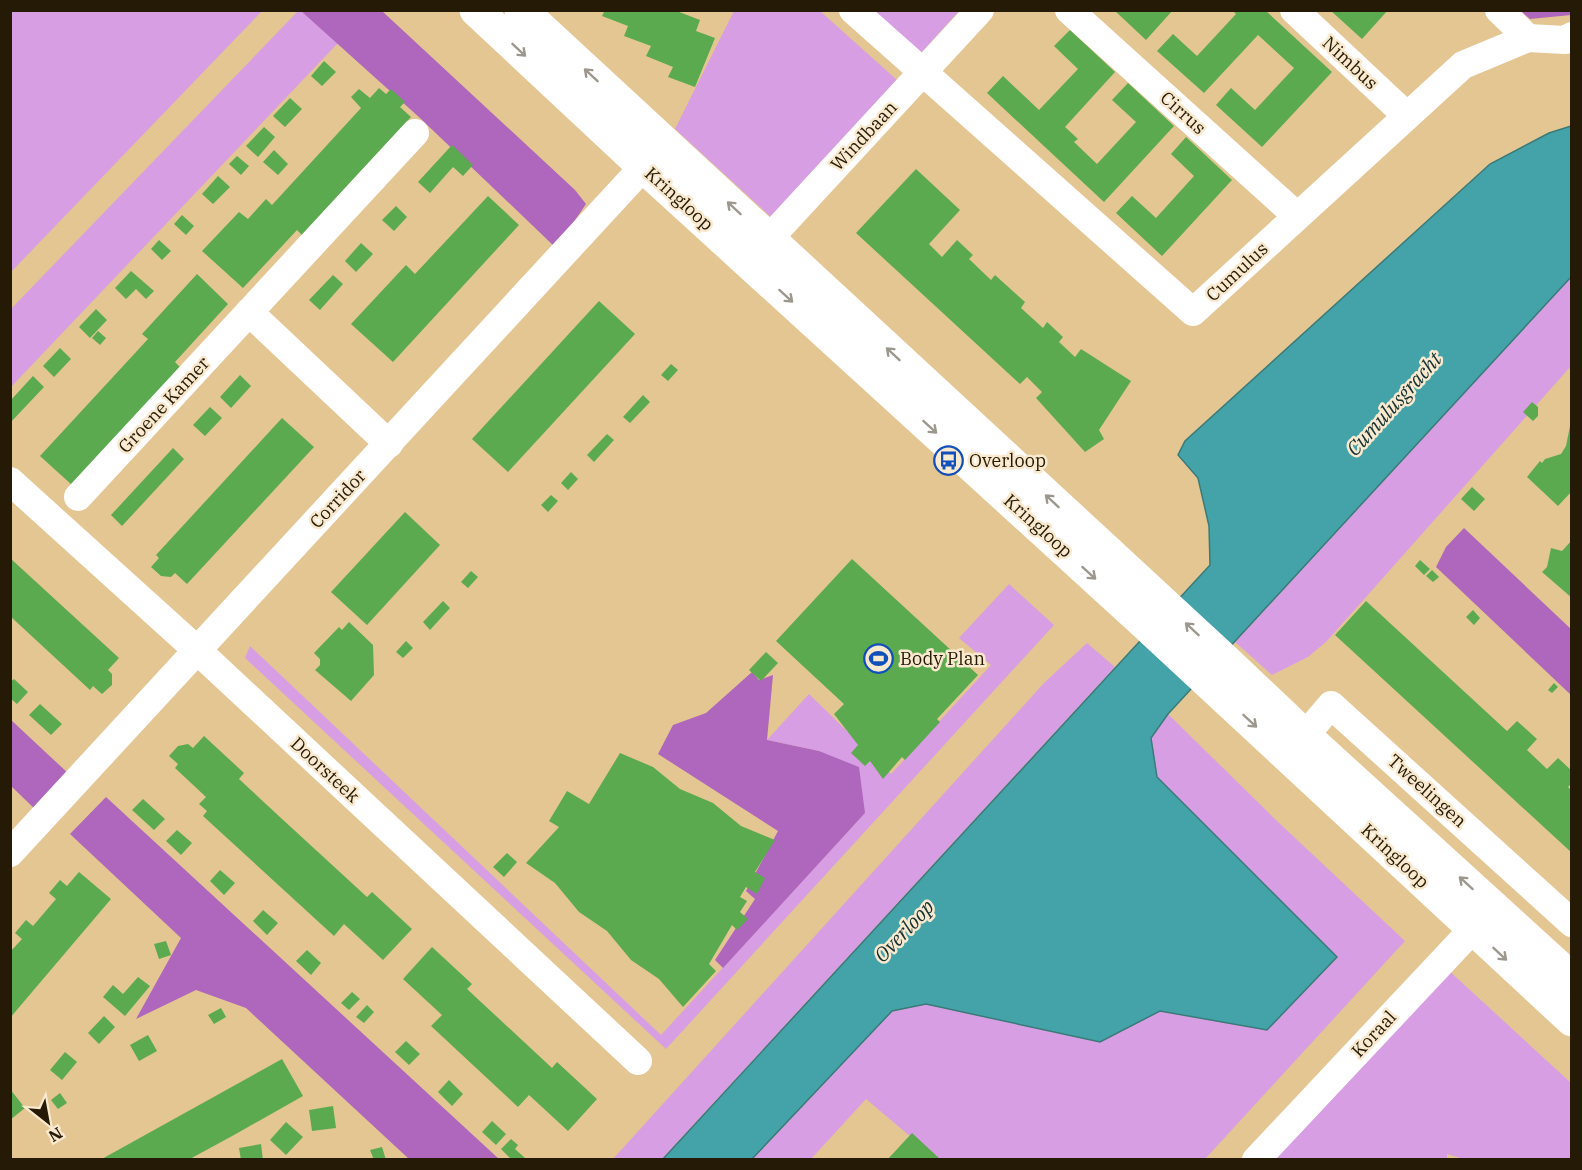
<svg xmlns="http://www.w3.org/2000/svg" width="1582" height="1170" viewBox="0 0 1582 1170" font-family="'IBM Plex Serif',serif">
	<rect width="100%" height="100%" fill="#e3c692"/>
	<g fill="#d89ee3">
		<polygon points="11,10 262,11 11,272 10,11"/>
		<polygon points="299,10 301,11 338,43 11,387 11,309"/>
		<polygon points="734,11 820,11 897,80 771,217 675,129"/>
		<polygon points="874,11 959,11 921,53"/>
		<polygon points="1571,277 1571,366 1327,641 1308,657 1272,675 1235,642"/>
		<polygon points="1009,584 1054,625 666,1049 245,658 250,646 661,1035 865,813 819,751 767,740 809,694 891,774 991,665 959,638"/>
		<polygon points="1087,643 1115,667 662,1159 613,1159 1044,683"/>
		<polygon points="1168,714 1278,822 1405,941 1205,1159 937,1159 866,1099 811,1159 752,1160 892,1011 926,1004 1100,1042 1160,1011 1267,1030 1337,958 1157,777 1151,738"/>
		<polygon points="1445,967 1571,1083 1571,1159 1467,1160 1447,1154 1447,1160 1264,1160"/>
	</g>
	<g fill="#af66bd">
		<polygon points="301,11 382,11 575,190 586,204 556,248 420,118"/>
		<polygon points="1521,11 1571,11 1571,15 1530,19"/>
		<polygon points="1464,528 1571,629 1571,695 1436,567 1446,547"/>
		<polygon points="752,672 759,680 773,675 767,740 819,751 859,767 865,813 723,968 715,960 755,899 746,891 778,831 658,754 673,725 706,713"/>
		<polygon points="10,719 70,775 37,811 11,786"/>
		<polygon points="106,797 499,1159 409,1159 246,1008 196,990 136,1019 181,938 70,834"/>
	</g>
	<polygon fill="#43a3a9" stroke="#3a7a78" stroke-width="1.5" points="1571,126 1571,277 1168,714 1151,738 1157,777 1337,957 1267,1030 1160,1011 1100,1042 926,1004 892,1011 752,1159 662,1160 1210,565 1209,526 1198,478 1178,455 1185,441 1490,164 1549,133"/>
	<g fill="#5caa4f">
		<polygon points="605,10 674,10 700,20 696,31 715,38 695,87 668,77 673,67 646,56 651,46 624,36 628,26 602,16"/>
		<polygon points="1114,10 1173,10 1146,40"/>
		<polygon points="1232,10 1265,10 1332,72 1262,147 1216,105 1231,88 1255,110 1294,68 1258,35 1204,93 1157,51 1173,34 1197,56 1236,14"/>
		<polygon points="1330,10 1388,10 1362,39"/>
		<polygon points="1070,30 1115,72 1065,127 1078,139 1074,142 1097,164 1136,122 1112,100 1128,83 1174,126 1104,202 987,93 1003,76 1039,110 1078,69 1054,46"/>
		<polygon points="324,61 336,72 322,86 311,76"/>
		<polygon points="379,88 386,94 391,89 405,102 400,107 411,117 302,235 297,230 243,288 202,251 239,212 248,219 266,199 272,205 361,108 351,97 359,89 370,98"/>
		<polygon points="290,98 302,109 285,127 273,116"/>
		<polygon points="264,127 275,137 258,157 246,146"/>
		<polygon points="1186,137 1232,180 1162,256 1116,213 1132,196 1156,218 1194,176 1171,154"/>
		<polygon points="452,145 473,165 463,176 453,167 430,193 418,182"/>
		<polygon points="274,150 288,164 278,175 263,162"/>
		<polygon points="237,156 249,166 241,175 229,164"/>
		<polygon points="916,169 960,210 929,244 942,257 957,240 973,255 969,259 991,280 995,275 1025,302 1021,308 1043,328 1047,322 1063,337 1059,342 1075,357 1081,349 1131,381 1099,430 1104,439 1085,452 1036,398 1042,392 1027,377 1020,384 856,233"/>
		<polygon points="218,176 230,187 213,204 202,194"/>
		<polygon points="488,196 519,225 393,362 351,324 406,265 415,274"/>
		<polygon points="396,206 407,217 394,231 382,220"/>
		<polygon points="182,215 194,226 186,235 174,224"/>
		<polygon points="159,240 171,251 162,260 151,249"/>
		<polygon points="361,243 373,254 356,272 345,261"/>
		<polygon points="131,271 154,291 146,299 136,289 126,299 115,288"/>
		<polygon points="197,274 228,304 175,362 180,367 72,485 40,456 148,339 142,334"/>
		<polygon points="333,275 343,284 320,310 309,300"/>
		<polygon points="599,301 635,334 508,472 472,439"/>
		<polygon points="96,309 107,320 90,338 79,327"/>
		<polygon points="98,331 106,338 100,345 92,338"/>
		<polygon points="60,348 71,359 54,377 43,366"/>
		<polygon points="671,364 678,370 668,381 661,375"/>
		<polygon points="240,375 251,386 231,408 220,397"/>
		<polygon points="33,376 44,387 10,423 10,401"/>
		<polygon points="643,395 650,402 630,423 623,417"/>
		<polygon points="1532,402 1538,407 1538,416 1533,421 1523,412"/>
		<polygon points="210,407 222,418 205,436 193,425"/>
		<polygon points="282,418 314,447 187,584 175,573 171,577 161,576 151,567 159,558 156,555"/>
		<polygon points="1570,426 1572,491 1558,506 1527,477 1540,461 1542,463 1545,459 1561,454 1566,446"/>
		<polygon points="607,434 614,440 594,462 587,455"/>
		<polygon points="173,448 184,459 122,526 111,515"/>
		<polygon points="571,472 578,479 568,490 561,483"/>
		<polygon points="1472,487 1485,499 1474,511 1461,499"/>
		<polygon points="551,495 558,501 548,512 541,505"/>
		<polygon points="405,512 440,545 367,625 331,592"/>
		<polygon points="1572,540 1572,598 1542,572 1547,567 1551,548 1562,551"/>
		<polygon points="10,558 119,658 108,670 112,674 112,685 102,694 93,686 90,690 10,616"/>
		<polygon points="852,559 978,675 937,719 940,722 905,760 902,757 883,779 870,761 865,766 851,753 858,745 834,714 844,704 776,641"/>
		<polygon points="1420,560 1430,569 1424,575 1415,566"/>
		<polygon points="1432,570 1439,577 1433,582 1426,576"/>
		<polygon points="471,571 478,577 468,588 461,582"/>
		<polygon points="443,601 450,608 430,630 423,622"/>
		<polygon points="1366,601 1507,731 1517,721 1537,739 1527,750 1547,769 1558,758 1572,771 1572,783 1568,787 1572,791 1572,853 1335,635"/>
		<polygon points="1473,610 1480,618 1474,625 1466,617"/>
		<polygon points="349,622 373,645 374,675 351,701 315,670 320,665 320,659 314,653 339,627 342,630"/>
		<polygon points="406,641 413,648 403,658 396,652"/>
		<polygon points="766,652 778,663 761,681 749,670"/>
		<polygon points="14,679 28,692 17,704 10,698 10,682"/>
		<polygon points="1554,683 1558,687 1552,693 1548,690"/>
		<polygon points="40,704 62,724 51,735 29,715"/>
		<polygon points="204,736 244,773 239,779 281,818 367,897 372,892 412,929 383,960 344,924 334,936 203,816 207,811 199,804 206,797 175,768 178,764 169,756 178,746 188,744 193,748"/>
		<polygon points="620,753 653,767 680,789 713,803 741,826 775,840 755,872 765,878 757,894 746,887 740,897 747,901 740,912 748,919 737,930 732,925 709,964 716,971 683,1007 659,979 631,960 607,931 579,912 555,883 526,863 559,827 549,821 567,791 589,804"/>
		<polygon points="143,799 165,819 154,830 132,810"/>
		<polygon points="177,830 192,843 181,855 166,841"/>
		<polygon points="507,853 517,862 504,877 493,867"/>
		<polygon points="220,870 235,883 224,895 210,881"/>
		<polygon points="79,872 111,899 10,1018 10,952 22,939 15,933 26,920 33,926 56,899 49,893 60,880 67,886"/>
		<polygon points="263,910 278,923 267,935 253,921"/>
		<polygon points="166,941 171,955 159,959 154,944"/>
		<polygon points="432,947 472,984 467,989 552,1068 557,1062 597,1099 568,1131 529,1095 518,1107 431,1026 442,1015 403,979"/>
		<polygon points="307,950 321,963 311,975 296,961"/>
		<polygon points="138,977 150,986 125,1016 103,997 113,985 123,994"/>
		<polygon points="352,992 360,999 349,1010 341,1003"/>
		<polygon points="367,1005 374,1012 364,1023 356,1017"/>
		<polygon points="221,1008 226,1017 214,1024 208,1015"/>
		<polygon points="104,1016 115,1027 99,1044 88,1033"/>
		<polygon points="148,1035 157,1051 139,1061 130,1045"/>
		<polygon points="406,1041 420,1054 409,1065 395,1052"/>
		<polygon points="65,1052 77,1062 62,1080 50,1070"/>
		<polygon points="282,1059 303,1096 234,1135 188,1160 100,1160"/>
		<polygon points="449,1080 463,1094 452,1106 438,1092"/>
		<polygon points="10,1089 25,1108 10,1120"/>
		<polygon points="60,1093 67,1103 58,1109 51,1100"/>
		<polygon points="333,1106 336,1128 312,1131 309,1110"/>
		<polygon points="492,1121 506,1134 496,1145 482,1132"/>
		<polygon points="286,1122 303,1137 286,1155 270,1140"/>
		<polygon points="912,1133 941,1160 887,1160"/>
		<polygon points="511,1139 518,1145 515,1149 525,1158 523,1160 512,1160 501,1149"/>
		<polygon points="261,1144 263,1160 241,1160 239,1148"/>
		<polygon points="382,1147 386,1160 374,1160 370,1150"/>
	</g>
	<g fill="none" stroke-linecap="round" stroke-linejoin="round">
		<g stroke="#fff" stroke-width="28">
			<polyline points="853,10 1193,312 1463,65 1528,38 1565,40 1572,36"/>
			<polyline points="1069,10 1297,216"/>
			<polyline points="1294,10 1407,116"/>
			<polyline points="1499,10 1528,38"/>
			<polyline points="753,256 980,10"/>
			<polyline points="249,312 389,444"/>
			<polyline points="10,481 198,651 638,1061"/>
			<polyline points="78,497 415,133"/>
			<polyline points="1291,752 1331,705 1572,923"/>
			<polyline points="10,853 658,151"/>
			<polyline points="1256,1160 1473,929 1487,910"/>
		</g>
		<g stroke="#fff" stroke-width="33">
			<polyline points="476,10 644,167 1140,619 1572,1020"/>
			<polyline points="521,10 1226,661 1305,736 1572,979"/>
		</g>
	</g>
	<defs><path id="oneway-shaft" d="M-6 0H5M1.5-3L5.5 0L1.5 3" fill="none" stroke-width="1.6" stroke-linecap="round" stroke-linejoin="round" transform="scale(1.5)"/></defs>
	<g stroke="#9d988e">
		<use href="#oneway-shaft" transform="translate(519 50) rotate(43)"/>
		<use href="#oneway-shaft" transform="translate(591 75) rotate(-137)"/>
		<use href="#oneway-shaft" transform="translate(734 208) rotate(-137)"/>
		<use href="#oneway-shaft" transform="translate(786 296) rotate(42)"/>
		<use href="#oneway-shaft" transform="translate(893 354) rotate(-137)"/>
		<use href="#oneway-shaft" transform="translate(930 427) rotate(42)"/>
		<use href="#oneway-shaft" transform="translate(1052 501) rotate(-137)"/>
		<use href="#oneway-shaft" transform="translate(1089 573) rotate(42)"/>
		<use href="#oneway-shaft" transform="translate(1192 629) rotate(-137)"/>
		<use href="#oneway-shaft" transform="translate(1250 721) rotate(43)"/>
		<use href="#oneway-shaft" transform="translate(1466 883) rotate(-138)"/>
		<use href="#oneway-shaft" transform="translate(1500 954) rotate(43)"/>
	</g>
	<defs>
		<symbol id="bus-ring" viewBox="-11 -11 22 22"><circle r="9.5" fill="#f8e9cf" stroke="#114fbb" stroke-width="1.5"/><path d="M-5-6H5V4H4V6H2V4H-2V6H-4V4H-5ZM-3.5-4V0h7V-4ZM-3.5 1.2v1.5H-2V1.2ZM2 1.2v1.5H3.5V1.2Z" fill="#114fbb"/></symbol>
		<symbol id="stadium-ring" viewBox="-11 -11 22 22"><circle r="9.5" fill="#f8e9cf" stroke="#114fbb" stroke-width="1.5"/><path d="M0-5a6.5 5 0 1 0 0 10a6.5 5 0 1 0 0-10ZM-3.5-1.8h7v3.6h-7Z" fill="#114fbb"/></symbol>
	</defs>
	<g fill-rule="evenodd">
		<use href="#bus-ring" x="932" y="444" width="33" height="33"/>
		<use href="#stadium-ring" x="862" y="642" width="33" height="33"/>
	</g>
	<g text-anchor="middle" stroke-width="5" stroke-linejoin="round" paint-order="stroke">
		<g font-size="18" fill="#251a05" stroke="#f8e9cf">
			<text transform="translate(1350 63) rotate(43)" y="6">Nimbus</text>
			<text transform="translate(1183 113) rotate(42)" y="6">Cirrus</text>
			<text transform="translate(864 136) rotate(-47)" y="6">Windbaan</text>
			<text transform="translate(679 199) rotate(42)" y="6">Kringloop</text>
			<text transform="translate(1237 272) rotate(-43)" y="6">Cumulus</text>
			<text transform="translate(164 405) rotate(-47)" y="6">Groene Kamer</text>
			<text transform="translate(338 499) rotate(-47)" y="6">Corridor</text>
			<text transform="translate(1038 526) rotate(42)" y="6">Kringloop</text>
			<text transform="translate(325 770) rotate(43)" y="6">Doorsteek</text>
			<text transform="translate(1427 791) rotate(42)" y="6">Tweelingen</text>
			<text transform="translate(1395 856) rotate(43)" y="6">Kringloop</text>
			<text transform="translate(1374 1034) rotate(-47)" y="6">Koraal</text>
		</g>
		<g font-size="18" fill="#251a05" stroke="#f8e9cf" text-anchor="start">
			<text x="969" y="467">Overloop</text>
			<text x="900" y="665">Body Plan</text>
		</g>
		<g font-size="20" font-style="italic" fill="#133133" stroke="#f8e9cf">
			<text transform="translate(1394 404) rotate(-48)" y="7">Cumulusgracht</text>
			<text transform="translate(904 931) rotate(-47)" y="7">Overloop</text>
		</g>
	</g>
	<rect width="1582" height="1170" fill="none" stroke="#251a05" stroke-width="24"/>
	<g transform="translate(48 1122) rotate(149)" stroke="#f8e9cf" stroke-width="4.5" paint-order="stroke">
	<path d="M0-4.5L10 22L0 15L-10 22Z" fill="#251a05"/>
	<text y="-9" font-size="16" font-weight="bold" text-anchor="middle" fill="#251a05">N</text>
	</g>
</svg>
